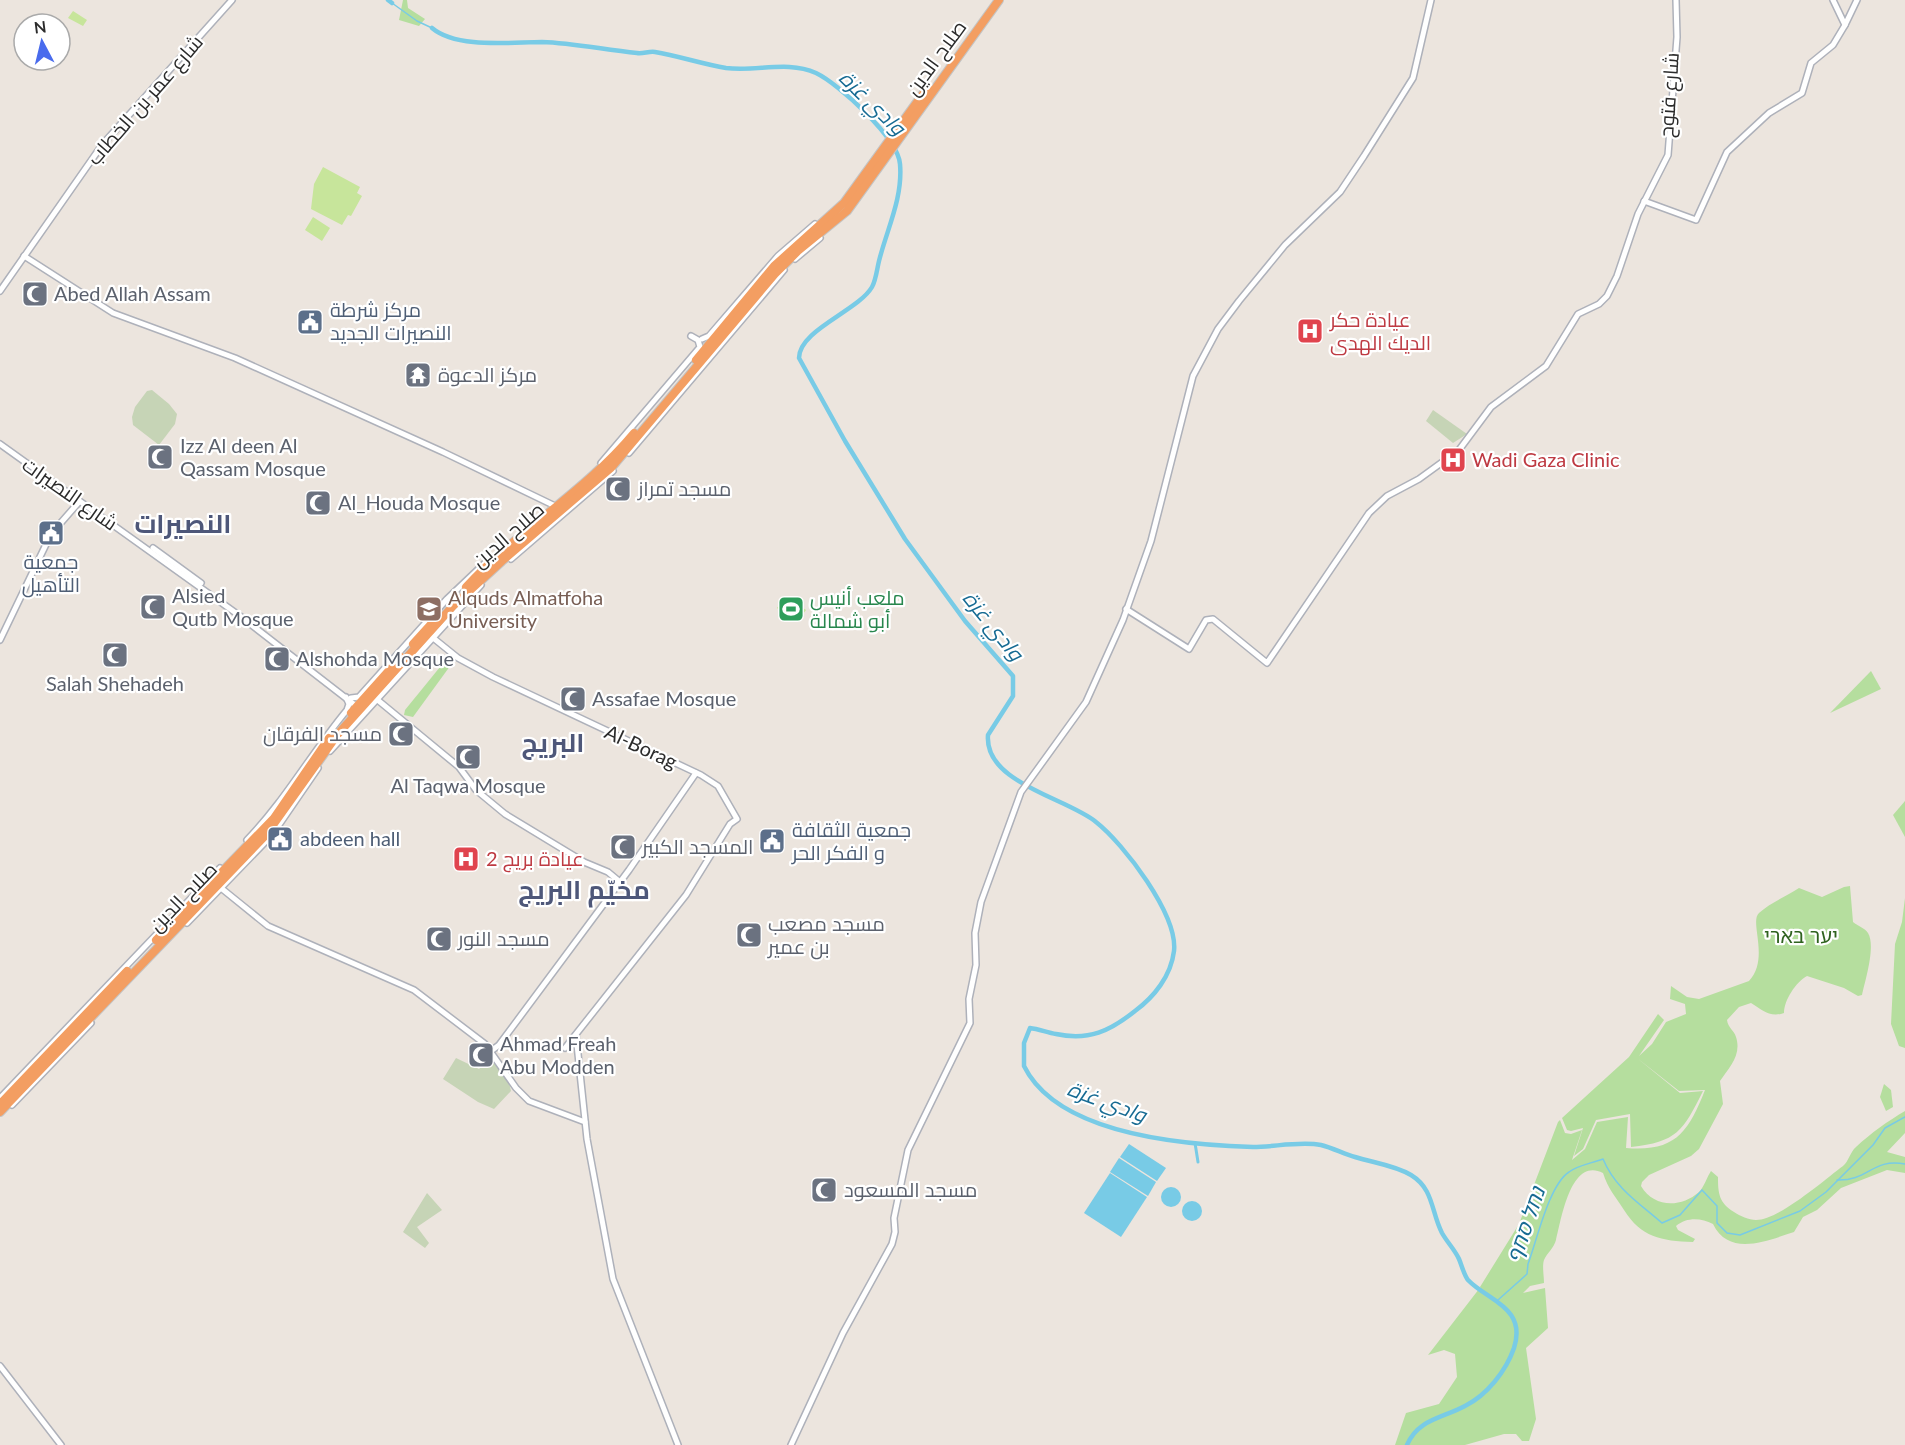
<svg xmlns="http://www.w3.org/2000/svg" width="1905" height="1445" viewBox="0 0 1905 1445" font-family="Lato,Cairo,'Noto Sans Hebrew',sans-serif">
	<rect width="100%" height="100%" fill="#ece5de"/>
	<g fill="#b5de9e">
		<polygon points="403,0 407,0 408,8 425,19 419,26 399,20"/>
		<polygon points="449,656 453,662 413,717 404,715 405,710"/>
		<polygon points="1871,671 1881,689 1830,713"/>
		<polygon points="1905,801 1905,837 1893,815"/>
		<path d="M 1850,886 L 1853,922 C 1858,926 1865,928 1868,933 C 1876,946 1865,981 1862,995 L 1858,996 L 1844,988 L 1807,976 C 1796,982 1784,1000 1784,1013 C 1770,1018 1762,1010 1751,1003 L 1739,1007 L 1727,1020 C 1728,1028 1734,1030 1736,1037 C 1742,1055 1729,1068 1720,1081 L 1723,1104 L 1699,1149 L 1691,1156 L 1649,1175 L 1642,1182 L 1641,1186 C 1654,1208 1681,1208 1699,1192 C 1704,1187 1707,1177 1711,1171 L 1718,1177 C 1718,1193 1719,1203 1734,1212 C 1740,1216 1749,1220 1756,1220 C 1779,1220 1824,1180 1843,1166 C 1849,1161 1850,1152 1856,1147 C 1871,1133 1888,1121 1905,1111 L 1905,1133 L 1887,1152 L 1905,1157 L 1905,1173 L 1887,1170 L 1841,1188 L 1817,1210 L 1803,1217 L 1794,1232 C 1766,1241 1729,1257 1713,1224 C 1701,1218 1687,1217 1676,1226 L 1678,1230 L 1695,1239 L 1693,1242 C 1661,1241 1641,1237 1624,1210 C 1615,1196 1608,1189 1603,1173 C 1570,1156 1561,1222 1556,1240 C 1554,1248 1547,1253 1544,1260 C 1542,1266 1544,1276 1544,1283 L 1530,1286 L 1523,1293 L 1545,1288 L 1548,1328 L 1526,1348 L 1536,1419 L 1529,1441 L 1522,1441 L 1516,1434 L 1504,1434 L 1465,1445 L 1395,1445 L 1406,1413 L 1439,1404 L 1457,1377 L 1455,1354 L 1444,1350 L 1428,1355 L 1479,1289 L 1484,1294 L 1480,1287 L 1519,1224 L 1558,1122 L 1560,1120 L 1565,1133 L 1571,1134 L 1582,1130 L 1572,1160 L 1585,1149 L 1597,1122 L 1628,1117 L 1626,1148 C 1675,1152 1688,1133 1705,1090 L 1679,1091 L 1637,1058 L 1680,1093 L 1703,1091 C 1683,1131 1677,1142 1631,1147 L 1630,1114 L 1596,1120 L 1583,1149 L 1574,1156 L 1583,1128 L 1571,1131 L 1567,1130 L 1562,1118 L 1629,1057 L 1658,1014 L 1664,1020 L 1639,1056 L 1652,1044 L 1666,1022 L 1686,1014 L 1685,1004 L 1670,999 L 1671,986 L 1687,997 L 1699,999 L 1749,981 C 1770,958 1749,922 1759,913 C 1770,903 1787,896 1799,888 L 1822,897 L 1844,887 Z"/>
		<polygon points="1905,898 1905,1048 1899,1046 1891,1024 1895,944 1902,922"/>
		<polygon points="1884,1084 1891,1090 1893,1107 1886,1111 1880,1097"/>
	</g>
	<g fill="#c6d4b6">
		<polygon points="152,390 169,404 177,414 175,424 159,445 133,425 132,417 135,407 147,391"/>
		<polygon points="1433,410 1467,434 1453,443 1426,421"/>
		<polygon points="492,1056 508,1078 511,1091 494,1109 478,1102 443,1079 456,1058 479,1069"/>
		<polygon points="427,1193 442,1210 417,1227 429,1243 425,1248 403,1232"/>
	</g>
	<g fill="#c7e59b">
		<polygon points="73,11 87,20 83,26 68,18"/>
		<polygon points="323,167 360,187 357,193 362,196 351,216 348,215 342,225 311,209 314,184"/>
		<polygon points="313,217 330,228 322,241 305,230"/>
		<polygon points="786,596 806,610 797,622 777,608"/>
	</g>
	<g fill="#78cbe6">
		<polygon points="1129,1144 1166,1168 1157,1181 1120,1157"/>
		<polygon points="1119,1158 1156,1182 1148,1196 1110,1172"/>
		<polygon points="1110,1173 1147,1197 1121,1237 1084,1213"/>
		<circle cx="1171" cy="1197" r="10"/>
		<circle cx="1192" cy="1211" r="10"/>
	</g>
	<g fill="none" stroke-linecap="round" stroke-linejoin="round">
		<g stroke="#78cbe6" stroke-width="1.5">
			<polyline points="392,3 417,21 432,28"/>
			<path d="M 1837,1180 C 1869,1181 1872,1158 1905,1164"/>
			<path d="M 1498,1300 L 1527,1274 L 1528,1264 C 1537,1240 1549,1185 1569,1172 C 1578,1165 1593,1163 1603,1159 C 1615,1188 1639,1203 1662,1223 L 1680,1215 L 1702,1190 L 1717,1206 L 1717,1223 L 1727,1233 L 1740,1235 L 1800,1211 L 1826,1192 L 1873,1145 L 1885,1128 L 1905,1117"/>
		</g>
		<polyline stroke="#78cbe6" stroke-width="3" points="1195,1143 1198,1162"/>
		<g stroke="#78cbe6" stroke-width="4.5">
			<polyline points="388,0 392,3"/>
			<path d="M 432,28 C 457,49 511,42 542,42 C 574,43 605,50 637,53 C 643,54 649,51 655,52 C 679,56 702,64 726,68 C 757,72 787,60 816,73 C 839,84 898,138 900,164 C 903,198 887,229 879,261 C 877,269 876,280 872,287 C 858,311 799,330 799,358 L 845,441 L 905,539 L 965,621 L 1013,676 L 1013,696 L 988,735 C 984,783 1067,798 1096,822 C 1124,844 1178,915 1174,951 C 1171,976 1154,997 1135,1011 C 1110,1031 1089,1041 1056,1034 C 1048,1033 1039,1029 1030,1028 L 1024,1043 L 1024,1066 C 1058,1135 1186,1145 1253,1147 C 1274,1147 1300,1141 1321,1145 C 1333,1148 1344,1154 1355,1157 C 1374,1163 1394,1165 1411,1175 C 1434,1189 1431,1212 1442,1233 C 1447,1242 1455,1250 1459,1259 C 1462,1266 1464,1275 1468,1280 C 1488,1301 1527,1307 1514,1348 C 1506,1371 1487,1395 1465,1406 C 1443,1418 1418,1419 1407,1445"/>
		</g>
		<defs>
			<g id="secondary">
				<polyline points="1845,25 1857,0"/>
				<polyline points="1644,201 1696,220 1727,152 1769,113 1802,93 1811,63 1833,45 1845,25 1833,0"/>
				<polyline points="24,256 113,313 235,358 443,452 553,505"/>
				<polyline points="795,259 820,238"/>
				<polyline points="0,291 102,145 232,0"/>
				<polyline points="702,339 709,336 778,256 815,224"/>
				<polyline points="0,444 240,616 360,709"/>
				<polyline points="629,453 784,270"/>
				<polyline points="601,463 700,347 698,340 691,336"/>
				<polyline points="153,548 201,583"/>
				<polyline points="511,559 613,471"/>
				<polyline points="1126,609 1189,649 1206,620 1213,619 1267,663 1369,513 1387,496 1419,479 1459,450 1491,407 1546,366 1578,314 1599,304 1607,296 1617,276 1638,214 1668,155 1677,37 1676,0"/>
				<polyline points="432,637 458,658 493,677 701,775 718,786 737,819 730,824 686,895 565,1048"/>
				<polyline points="0,640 51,534 79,502"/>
				<polyline points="374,697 459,767 476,790 505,814 584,862 608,872 620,882"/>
				<polyline points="351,698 359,697 447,599 487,561"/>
				<polyline points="330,751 481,585"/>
				<path d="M 247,840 C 285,801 312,752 347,710 L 349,704 L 346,697"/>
				<polyline points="221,888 268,926 414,990 485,1044 516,1088 529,1101 585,1122"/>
				<polyline points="187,923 272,835 318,768"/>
				<polyline points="576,1035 587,1139 613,1279 678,1445"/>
				<polyline points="491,1051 499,1045 629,870 696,773"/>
				<polyline points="0,1098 220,868"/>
				<polyline points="12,1105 91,1023"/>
				<polyline points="0,1366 61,1445"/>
				<polyline points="791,1445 843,1333 892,1244 895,1232 894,1218 908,1150 970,1023 969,999 976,965 975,933 981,902 1021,792 1086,702 1123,620 1151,541 1193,376 1218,329 1239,301 1285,245 1340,192 1364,156 1413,78 1431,0"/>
			</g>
			<g id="highway">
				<polyline points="696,360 774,266 844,203 928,87"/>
				<path d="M 466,587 C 518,530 585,492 634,433"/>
				<polyline points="413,644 433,622"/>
				<polyline points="351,713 401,657"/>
				<polyline points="156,940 274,818 329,738"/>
				<polyline points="0,1104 127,971"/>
				<polyline points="0,1112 266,835 338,734 453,606 502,561 611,468 775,274 798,251 847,211 999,0"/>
			</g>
		</defs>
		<use href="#secondary" stroke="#aeb1ba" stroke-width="8"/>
		<use href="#highway" stroke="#c4c4c4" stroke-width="10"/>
		<use href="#secondary" stroke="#fff" stroke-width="5"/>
		<use href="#highway" stroke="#f39e62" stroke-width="8"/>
	</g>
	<defs>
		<symbol id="mosque-square" viewBox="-11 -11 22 22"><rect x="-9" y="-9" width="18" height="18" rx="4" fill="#6b7280" stroke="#fff"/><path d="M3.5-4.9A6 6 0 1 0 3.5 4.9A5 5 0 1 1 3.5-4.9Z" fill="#fff"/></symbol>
		<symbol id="civic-square" viewBox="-11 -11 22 22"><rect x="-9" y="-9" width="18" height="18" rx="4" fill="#5c6f8a" stroke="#fff"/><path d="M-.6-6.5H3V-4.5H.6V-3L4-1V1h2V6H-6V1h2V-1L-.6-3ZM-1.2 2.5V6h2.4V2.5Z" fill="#fff"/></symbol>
		<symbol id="hospital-square" viewBox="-11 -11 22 22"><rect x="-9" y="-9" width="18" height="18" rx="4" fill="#e0444e" stroke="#fff"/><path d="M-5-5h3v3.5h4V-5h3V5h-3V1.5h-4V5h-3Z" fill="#fff"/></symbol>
		<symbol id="temple-square" viewBox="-11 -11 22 22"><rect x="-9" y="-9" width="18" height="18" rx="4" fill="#6b7280" stroke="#fff"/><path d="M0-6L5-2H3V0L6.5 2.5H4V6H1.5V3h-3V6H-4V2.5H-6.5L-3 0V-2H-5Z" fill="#fff"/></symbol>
		<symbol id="university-square" viewBox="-11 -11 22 22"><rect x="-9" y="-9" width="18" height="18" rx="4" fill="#8d6e63" stroke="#fff"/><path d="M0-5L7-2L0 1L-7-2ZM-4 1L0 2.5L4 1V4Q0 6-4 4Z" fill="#fff"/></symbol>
		<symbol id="stadium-square" viewBox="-11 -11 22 22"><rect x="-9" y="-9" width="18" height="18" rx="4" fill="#2e9e5b" stroke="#fff"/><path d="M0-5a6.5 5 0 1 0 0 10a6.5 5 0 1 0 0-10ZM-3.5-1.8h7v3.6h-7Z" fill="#fff"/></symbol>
	</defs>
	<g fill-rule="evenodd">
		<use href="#mosque-square" x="20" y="279" width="30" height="30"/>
		<use href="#civic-square" x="295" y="307" width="30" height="30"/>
		<use href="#hospital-square" x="1295" y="316" width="30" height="30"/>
		<use href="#temple-square" x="403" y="360" width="30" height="30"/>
		<use href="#mosque-square" x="145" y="442" width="30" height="30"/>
		<use href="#hospital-square" x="1438" y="445" width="30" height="30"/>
		<use href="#mosque-square" x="603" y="474" width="30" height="30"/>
		<use href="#mosque-square" x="303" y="488" width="30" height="30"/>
		<use href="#civic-square" x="36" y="518" width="30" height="30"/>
		<use href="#mosque-square" x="138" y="592" width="30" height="30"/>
		<use href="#university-square" x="414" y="594" width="30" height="30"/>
		<use href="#stadium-square" x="776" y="594" width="30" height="30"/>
		<use href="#mosque-square" x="100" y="640" width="30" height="30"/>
		<use href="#mosque-square" x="262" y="644" width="30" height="30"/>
		<use href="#mosque-square" x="558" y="684" width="30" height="30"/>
		<use href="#mosque-square" x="386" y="719" width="30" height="30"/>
		<use href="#mosque-square" x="453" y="742" width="30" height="30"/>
		<use href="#civic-square" x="265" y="824" width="30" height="30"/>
		<use href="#civic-square" x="757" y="826" width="30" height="30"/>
		<use href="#mosque-square" x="608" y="832" width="30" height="30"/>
		<use href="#hospital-square" x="451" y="844" width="30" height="30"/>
		<use href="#mosque-square" x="734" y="920" width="30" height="30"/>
		<use href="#mosque-square" x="424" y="924" width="30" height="30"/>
		<use href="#mosque-square" x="466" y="1040" width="30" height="30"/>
		<use href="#mosque-square" x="809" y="1175" width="30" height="30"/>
	</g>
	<g text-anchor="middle" stroke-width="4.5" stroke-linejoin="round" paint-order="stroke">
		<g font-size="20" fill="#2b2b2b" stroke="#fff">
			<text transform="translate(936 58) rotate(-54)" y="7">صلاح الدين</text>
			<text transform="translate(1669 95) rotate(-86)" y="7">شارع فتوح</text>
			<text transform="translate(145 100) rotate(-49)" y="7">شارع عمر بن الخطاب</text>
			<text transform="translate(70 494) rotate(35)" y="7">شارع النصيرات</text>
			<text transform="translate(508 535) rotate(-41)" y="7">صلاح الدين</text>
			<text transform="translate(641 747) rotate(25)" y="7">Al-Borag</text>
			<text transform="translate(183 897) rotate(-46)" y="7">صلاح الدين</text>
		</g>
		<g font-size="20" fill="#5b616d" stroke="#fff" text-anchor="start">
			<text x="54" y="301">Abed Allah Assam</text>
			<text x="438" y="382">مركز الدعوة</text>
			<text x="180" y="453">Izz Al deen Al<tspan x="180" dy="23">Qassam Mosque</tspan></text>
			<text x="638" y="496">مسجد تمراز</text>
			<text x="338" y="510">Al_Houda Mosque</text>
			<text x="172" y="603">Alsied<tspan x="172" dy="23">Qutb Mosque</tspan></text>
			<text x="296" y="666">Alshohda Mosque</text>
			<text x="115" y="691" text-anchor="middle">Salah Shehadeh</text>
			<text x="592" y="706">Assafae Mosque</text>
			<text x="382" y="741" text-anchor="end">مسجد الفرقان</text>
			<text x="468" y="793" text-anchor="middle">Al Taqwa Mosque</text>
			<text x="642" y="854">المسجد الكبير</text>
			<text x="768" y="931">مسجد مصعب<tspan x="768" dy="23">بن عمير</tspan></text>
			<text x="458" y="946">مسجد النور</text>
			<text x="500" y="1051">Ahmad Freah<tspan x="500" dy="23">Abu Modden</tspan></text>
			<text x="844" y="1197">مسجد المسعود</text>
		</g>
		<g font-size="20" fill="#4e5e75" stroke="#fff" text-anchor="start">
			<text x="330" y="317">مركز شرطة<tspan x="330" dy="23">النصيرات الجديد</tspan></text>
			<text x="51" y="569" text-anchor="middle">جمعية<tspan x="51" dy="23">التأهيل</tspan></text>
			<text x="792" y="837">جمعية الثقافة<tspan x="792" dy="23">و الفكر الحر</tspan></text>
			<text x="300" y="846">abdeen hall</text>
		</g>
		<g font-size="20" fill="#be3a42" stroke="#fff" text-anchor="start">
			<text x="1330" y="327">عيادة حكر<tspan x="1330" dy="23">الديك الهدى</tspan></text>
			<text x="1472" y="467">Wadi Gaza Clinic</text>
			<text x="486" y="866">عيادة بريج 2</text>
		</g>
		<g font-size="20" fill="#785e54" stroke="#fff" text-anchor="start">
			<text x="448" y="605">Alquds Almatfoha<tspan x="448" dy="23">University</tspan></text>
		</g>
		<g font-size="20" fill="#27864d" stroke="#fff" text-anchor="start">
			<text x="810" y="605">ملعب أنيس<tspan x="810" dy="23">أبو شمالة</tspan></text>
		</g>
		<g font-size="20" fill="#2f631f" stroke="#fff">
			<text x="1801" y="943">יער בארי</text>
		</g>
		<g font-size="21" font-style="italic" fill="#176b93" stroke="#fff">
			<text transform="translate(872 103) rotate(44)" y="7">وادي غزة</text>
			<text transform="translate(993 626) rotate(51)" y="7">وادي غزة</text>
			<text transform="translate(1107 1102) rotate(20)" y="7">وادي غزة</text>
			<text transform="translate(1526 1225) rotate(-71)" y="7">נחל סחף</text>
		</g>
		<g font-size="26" font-weight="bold" fill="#4e5779" stroke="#fff">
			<text x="183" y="533">النصيرات</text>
			<text x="553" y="752">البريج</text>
			<text x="584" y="899">مخيّم البريج</text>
		</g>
	</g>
	<g transform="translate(42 42) rotate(353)"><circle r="28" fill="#ffffff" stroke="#aaaaaa" stroke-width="1.5"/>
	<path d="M0-4.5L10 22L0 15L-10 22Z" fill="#496bed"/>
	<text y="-9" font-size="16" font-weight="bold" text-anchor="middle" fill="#2b2b2b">N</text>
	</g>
</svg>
